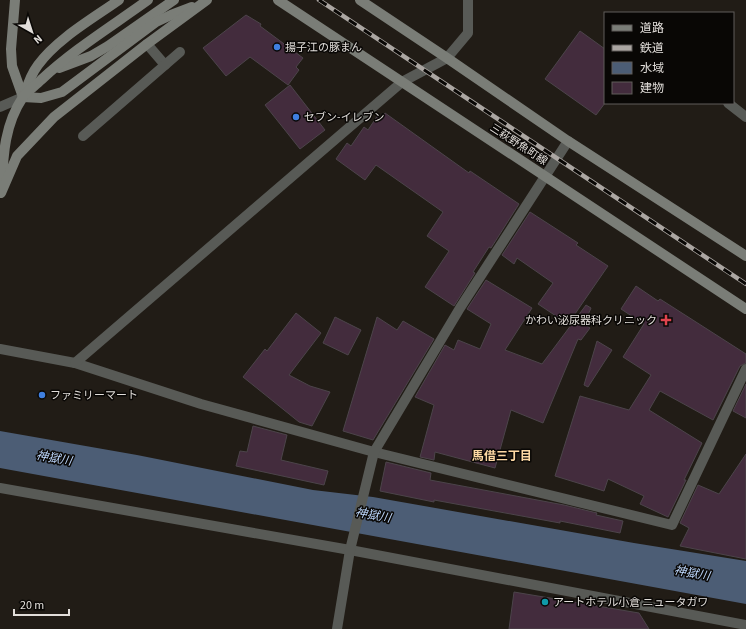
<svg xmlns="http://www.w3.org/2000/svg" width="746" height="629" viewBox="0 0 746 629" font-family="'Source Sans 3','Noto Sans JP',sans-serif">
	<rect width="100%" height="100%" fill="#211c16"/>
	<polygon fill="#4c5d75" points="0,431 137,455 313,490 373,497 634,543 746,561 746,604 0,468"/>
	<g fill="#432c3d" stroke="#4c444a">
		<polygon points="246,15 261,24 260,26 303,58 296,67 299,70 288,85 250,57 226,76 203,48"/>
		<polygon points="580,31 605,49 605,103 596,115 545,79"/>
		<polygon points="290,85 325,130 300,149 265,105"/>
		<polygon points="385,113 469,173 470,171 519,204 491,248 489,247 473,272 475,273 454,306 425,287 449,251 427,236 443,212 376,165 365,180 336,159 347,143 351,146 364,127 368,130 378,115 382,117"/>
		<polygon points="530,212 578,243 576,245 608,266 568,324 538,304 553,283 517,258 514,264 502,255"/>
		<polygon points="486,280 532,308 505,350 542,364 586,305 591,308 584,324 590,328 581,340 578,339 543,423 511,410 495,468 435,452 434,460 420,457 434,405 415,397 445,345 454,350 458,340 480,349 491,324 467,309"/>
		<polygon points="636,286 658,301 660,299 746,354 746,363 740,366 713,420 660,391 649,410 702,443 684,480 686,480 668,517 640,504 644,496 608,479 604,491 555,476 580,396 629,410 651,375 623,357 644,324 621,309"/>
		<polygon points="296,313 321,333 289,375 310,386 330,392 312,426 299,422 243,377 265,349 267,351"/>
		<polygon points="335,317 361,330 348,355 323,343"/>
		<polygon points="377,317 397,330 403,321 434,339 373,440 343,431"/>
		<polygon points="597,341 612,350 588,387 584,385"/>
		<polygon points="746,384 746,418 733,411"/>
		<polygon points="253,426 287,435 281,460 328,471 324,485 236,466 240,451 247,452"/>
		<polygon points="746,454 746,559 680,546 689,528 680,523 698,485 719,494"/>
		<polygon points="386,462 431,473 430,480 564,505 597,513 596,515 623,521 620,533 560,521 560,523 434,500 434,502 380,491"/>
		<polygon points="514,592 639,613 649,629 509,629"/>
	</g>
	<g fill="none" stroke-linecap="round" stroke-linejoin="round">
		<g stroke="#585a56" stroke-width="10">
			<polyline points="147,44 165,65"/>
			<polyline points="728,103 746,117"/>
			<polyline points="0,107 23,97"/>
			<polyline points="83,136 180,52"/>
			<polyline points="0,349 75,363 201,404 374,452 672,525 746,369"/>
			<polyline points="75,363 402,82 447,58 468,33 468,0"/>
			<polyline points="0,488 350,550 746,625"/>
			<polyline points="337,629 350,550 374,452 460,308 568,141"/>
		</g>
		<g stroke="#7a7d77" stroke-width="10">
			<polyline points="15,0 11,49 12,66 23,97"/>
			<polyline points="278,0 746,309"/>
			<polyline points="360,0 447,58 568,141 746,256"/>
			<polyline points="59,68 91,56 108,46 174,0"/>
			<path d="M 25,93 C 28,83 32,73 38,65 C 57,39 92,19 119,0"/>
			<polyline points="23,97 41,98 62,92 156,22 171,15 192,7"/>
			<path d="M 2,185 C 3,154 5,124 23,97 C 27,91 35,86 41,80 C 73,50 112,26 148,0"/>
			<polyline points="1,193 17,156 54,117 147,44 207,0"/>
		</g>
		<defs>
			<polyline id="rail" points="319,0 746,284"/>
		</defs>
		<use href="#rail" stroke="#aba6a2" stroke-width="4.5"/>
		<use href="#rail" stroke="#090705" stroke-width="3" stroke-dasharray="9" stroke-linecap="butt"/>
	</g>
	<g fill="#3f7fe0" stroke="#090705" stroke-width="1.5">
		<circle cx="277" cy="47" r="4"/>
		<circle cx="296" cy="117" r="4"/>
		<circle cx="42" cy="395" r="4"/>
	</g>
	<path fill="#e0444e" stroke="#090705" stroke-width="1.5" d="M664 314h4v4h4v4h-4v4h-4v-4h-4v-4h4z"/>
	<circle fill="#0f9aa8" stroke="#090705" stroke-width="1.5" cx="545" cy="602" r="4"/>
	<g text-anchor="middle" stroke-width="3" stroke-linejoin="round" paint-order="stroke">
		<g font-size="11" fill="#e2deda" stroke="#090705" text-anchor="start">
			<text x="285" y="51">揚子江の豚まん</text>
			<text x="304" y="121">セブン-イレブン</text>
			<text x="657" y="324" text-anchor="end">かわい泌尿器科クリニック</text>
			<text x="50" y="399">ファミリーマート</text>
			<text x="553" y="606">アートホテル小倉 ニュータガワ</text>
		</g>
		<g font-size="11" fill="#e2deda" stroke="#090705">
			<text transform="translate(519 144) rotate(33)" y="4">三萩野魚町線</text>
		</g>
		<g font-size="12" font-weight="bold" fill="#fed9a4" stroke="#090705">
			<text x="502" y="460">馬借三丁目</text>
		</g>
		<g font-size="12" font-style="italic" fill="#bbd5fa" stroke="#090705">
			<text transform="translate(54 458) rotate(10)" y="4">神獄川</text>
			<text transform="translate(373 515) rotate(10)" y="4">神獄川</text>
			<text transform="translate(692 573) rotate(10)" y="4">神獄川</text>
		</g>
	</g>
	<rect x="604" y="12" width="130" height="92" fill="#090705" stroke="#605d5a"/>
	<rect x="612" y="25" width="20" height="6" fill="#7a7d77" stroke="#605d5a"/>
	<text x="640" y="32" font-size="12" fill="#e2deda">道路</text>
	<rect x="612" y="45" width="20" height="6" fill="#aba6a2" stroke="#605d5a"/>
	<text x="640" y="52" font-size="12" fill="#e2deda">鉄道</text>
	<rect x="612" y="62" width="20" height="12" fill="#4c5d75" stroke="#605d5a"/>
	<text x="640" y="72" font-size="12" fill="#e2deda">水域</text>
	<rect x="612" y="82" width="20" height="12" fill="#432c3d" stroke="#605d5a"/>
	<text x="640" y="92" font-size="12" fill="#e2deda">建物</text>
	<g transform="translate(32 32) rotate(141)" stroke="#090705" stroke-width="3" paint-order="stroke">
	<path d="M0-3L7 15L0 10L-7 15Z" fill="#e2deda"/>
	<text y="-6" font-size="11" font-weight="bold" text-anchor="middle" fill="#e2deda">N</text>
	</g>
	<path d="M14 609v6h55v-6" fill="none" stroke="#e2deda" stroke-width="2"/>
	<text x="20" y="609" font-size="12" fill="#e2deda" stroke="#090705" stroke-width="3" paint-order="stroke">20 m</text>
</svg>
